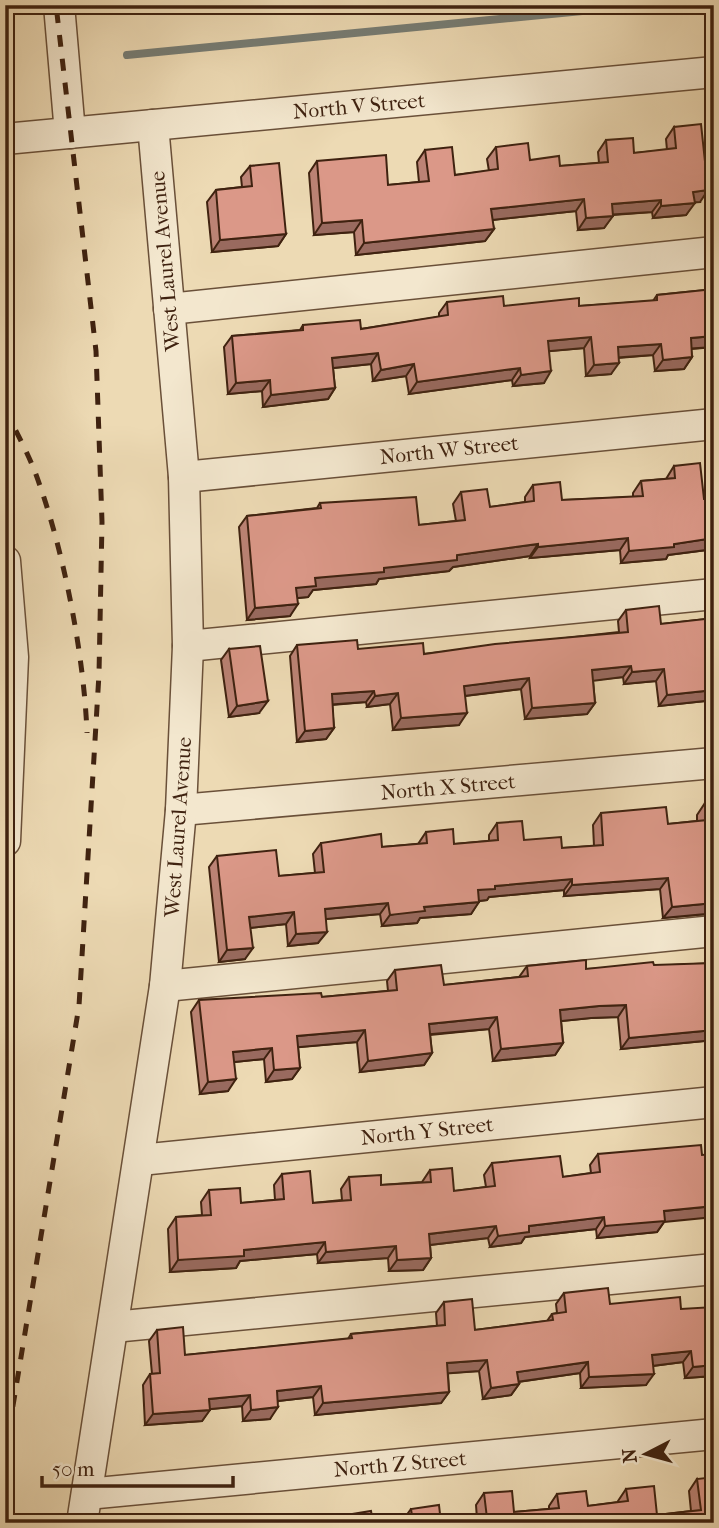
<svg xmlns="http://www.w3.org/2000/svg" width="719" height="1528" viewBox="0 0 719 1528" font-family="'IM FELL French Canon',serif">
	<rect width="100%" height="100%" fill="#eddab4"/>
	<filter id="stains"><feTurbulence type="fractalNoise" baseFrequency=".00286" numOctaves="4"/><feColorMatrix values="0 0 0 0 .2 0 0 0 0 .09 0 0 0 0 .02 0 0 0 .5 -.17"/></filter>
	<radialGradient id="worn" r=".72"><stop offset=".6" stop-color="#630" stop-opacity="0"/><stop offset="1" stop-color="#630" stop-opacity=".3"/></radialGradient>
	<g fill="none" stroke-linecap="round" stroke-linejoin="round">
		<polyline stroke="#767c74" stroke-width="8" points="127,55 644,5"/>
		<defs>
			<g id="minor">
				<polyline points="59,5 70,133"/>
				<polyline points="5,139 714,72"/>
				<polyline points="169,309 714,252"/>
				<polyline points="184,477 714,424"/>
				<polyline points="5,561 13,657 5,841"/>
				<polyline points="188,646 714,594"/>
				<polyline points="181,810 714,763"/>
				<polyline points="165,986 714,931"/>
				<polyline points="140,1160 714,1102"/>
				<polyline points="113,1327 714,1269"/>
				<polyline points="87,1494 714,1434"/>
				<polyline points="82,1523 165,986 181,810 188,646 184,477 153,125"/>
			</g>
		</defs>
		<use href="#minor" stroke="#6a5039" stroke-width="33"/>
		<use href="#minor" stroke="#f3e7ce" stroke-width="30"/>
		<g stroke="#3f2210" stroke-width="5" stroke-dasharray="12 12" stroke-linecap="butt">
			<path d="M 5,409 C 15,430 27,451 35,472 C 63,546 84,654 87,733"/>
			<polyline points="5,1454 79,1006 99,674 102,522 96,351 56,5"/>
		</g>
	</g>
	<g fill="#bc8375" stroke="#3f2210" stroke-width="2">
		<polygon points="674,127 700,202 694,202 686,215 653,218 652,212 613,215 604,228 578,230 576,211 492,220 494,229 485,241 356,255 354,232 314,235 309,173 317,161 388,185 419,182 417,162 425,150 455,175 489,171 487,159 496,147 530,160 560,166 599,163 598,152 606,140 634,153 667,150 666,139"/>
		<polygon points="250,166 286,234 278,246 212,252 207,202 216,190 242,187 241,177"/>
		<polygon points="714,289 714,347 691,349 692,357 684,369 655,371 653,355 618,358 611,374 586,376 584,348 549,351 544,383 513,386 512,380 409,394 406,376 373,381 371,364 333,368 335,388 328,399 263,407 262,391 228,394 224,347 232,336 300,330 303,325 361,329 439,317 439,313 447,302 504,306 579,306 653,301 657,295"/>
		<polygon points="674,466 704,499 714,498 714,549 668,555 666,559 621,563 620,550 530,558 530,556 453,567 449,571 379,579 376,584 313,590 308,597 297,598 290,616 247,620 239,527 247,516 317,508 320,503 419,525 456,521 453,504 461,492 490,507 525,502 525,497 533,485 562,500 633,497 633,493 641,481 666,479"/>
		<polygon points="626,610 661,624 714,618 714,700 659,706 656,681 624,684 623,677 593,680 595,703 587,714 525,719 521,689 465,696 459,725 393,730 390,704 367,707 366,702 332,705 334,728 326,739 297,742 290,656 297,645 424,654 619,632 618,621"/>
		<polygon points="229,649 259,713 229,717 221,660"/>
		<polygon points="705,803 714,897 714,904 706,914 663,918 660,889 564,896 564,890 489,897 487,900 479,901 471,914 420,918 417,923 382,926 380,914 325,919 318,943 288,946 286,924 250,928 245,959 219,962 209,867 217,856 279,876 315,873 313,854 321,843 382,847 418,844 426,832 454,844 489,841 489,835 497,823 524,840 562,848 594,846 593,825 601,813 668,824 697,821 697,815"/>
		<polygon points="714,963 714,1040 621,1049 618,1017 591,1018 561,1021 563,1043 555,1055 493,1061 489,1029 430,1035 432,1053 424,1065 360,1072 357,1042 298,1047 300,1068 292,1079 266,1082 264,1059 234,1062 228,1091 200,1094 191,1012 199,1000 322,997 388,991 387,981 395,970 444,985 519,977 527,966 586,969"/>
		<polygon points="598,1154 664,1222 657,1232 597,1238 596,1229 525,1237 521,1243 490,1247 488,1238 430,1245 431,1258 423,1270 389,1271 388,1258 318,1263 317,1254 240,1261 236,1268 170,1272 168,1229 176,1217 202,1215 201,1202 209,1190 241,1203 275,1200 274,1185 282,1174 313,1203 342,1200 341,1189 349,1177 381,1185 422,1182 430,1170 454,1191 486,1187 484,1175 492,1163 563,1177 591,1173 590,1165"/>
		<polygon points="564,1293 610,1304 681,1309 714,1365 714,1376 685,1378 683,1362 653,1366 646,1385 581,1388 580,1373 518,1382 519,1384 511,1395 483,1399 479,1371 448,1373 449,1392 441,1403 315,1415 313,1397 278,1401 270,1419 243,1421 242,1406 210,1409 202,1421 145,1425 143,1385 150,1374 152,1374 149,1341 157,1330 185,1355 348,1339 351,1334 437,1326 436,1313 444,1302 475,1330 547,1321 552,1314 557,1313 556,1304"/>
		<polygon points="697,1479 714,1523 477,1519 476,1505 484,1493 514,1512 549,1509 549,1506 557,1494 588,1506 618,1502 618,1501 626,1489 657,1515 691,1511 689,1491"/>
		<polygon points="411,1509 441,1523 403,1523 403,1520"/>
	</g>
	<g fill="#996a5f" stroke="#3f2210" stroke-width="2">
		<polygon points="708,190 700,202 685,203 693,192"/>
		<polygon points="584,199 576,211 483,221 491,209"/>
		<polygon points="661,200 652,212 604,215 612,204"/>
		<polygon points="695,203 686,215 653,218 661,206"/>
		<polygon points="613,216 604,228 578,230 586,218"/>
		<polygon points="362,220 354,232 314,235 322,223"/>
		<polygon points="494,229 485,241 356,255 364,243"/>
		<polygon points="286,234 278,246 212,252 220,240"/>
		<polygon points="714,336 714,347 683,349 691,338"/>
		<polygon points="591,337 584,348 540,352 548,341"/>
		<polygon points="661,344 653,355 610,358 618,347"/>
		<polygon points="378,353 371,364 324,369 332,358"/>
		<polygon points="692,357 684,369 655,371 663,360"/>
		<polygon points="619,363 611,374 586,376 594,365"/>
		<polygon points="414,364 406,376 373,381 381,370"/>
		<polygon points="520,368 512,380 409,394 417,382"/>
		<polygon points="551,371 544,383 513,386 521,375"/>
		<polygon points="270,380 262,391 228,394 236,383"/>
		<polygon points="335,388 328,399 263,407 271,395"/>
		<polygon points="628,538 620,550 530,558 538,547"/>
		<polygon points="714,538 714,549 668,555 666,559 621,563 629,551"/>
		<polygon points="538,544 530,556 453,567 449,571 379,579 376,584 313,590 308,597 288,599 296,588 315,578 457,555"/>
		<polygon points="298,604 290,616 247,620 255,608"/>
		<polygon points="631,666 623,677 584,682 592,670"/>
		<polygon points="664,669 656,681 624,684 632,672"/>
		<polygon points="529,678 521,689 456,697 464,686"/>
		<polygon points="714,690 714,700 659,706 667,695"/>
		<polygon points="374,691 366,702 324,705 332,694"/>
		<polygon points="398,693 390,704 367,707 375,696"/>
		<polygon points="268,701 259,713 229,717 237,706"/>
		<polygon points="595,703 587,714 525,719 532,708"/>
		<polygon points="467,713 459,725 393,730 401,718"/>
		<polygon points="334,728 326,739 297,742 305,731"/>
		<polygon points="710,868 714,868 714,878 702,880"/>
		<polygon points="668,878 660,889 564,896 572,885"/>
		<polygon points="572,879 564,890 489,897 487,900 470,902 478,890 495,886"/>
		<polygon points="479,902 471,914 420,918 417,923 382,926 390,915 424,907"/>
		<polygon points="388,903 380,914 316,920 325,909"/>
		<polygon points="714,903 706,914 663,918 672,907"/>
		<polygon points="294,912 286,924 241,929 249,917"/>
		<polygon points="327,932 318,943 288,946 296,934"/>
		<polygon points="253,948 245,959 219,962 227,950"/>
		<polygon points="626,1005 618,1017 591,1018 552,1022 560,1010 599,1006"/>
		<polygon points="497,1017 489,1029 421,1035 429,1024"/>
		<polygon points="365,1030 357,1042 289,1048 297,1036"/>
		<polygon points="714,1030 714,1040 621,1049 629,1038"/>
		<polygon points="563,1043 555,1055 493,1061 501,1049"/>
		<polygon points="272,1048 264,1059 225,1063 233,1052"/>
		<polygon points="432,1053 424,1065 360,1072 368,1061"/>
		<polygon points="300,1068 292,1079 266,1082 274,1070"/>
		<polygon points="236,1079 228,1091 200,1094 208,1082"/>
		<polygon points="714,1206 714,1217 664,1222 657,1232 597,1238 605,1226 664,1211"/>
		<polygon points="604,1217 596,1229 525,1237 521,1243 490,1247 498,1236 529,1226"/>
		<polygon points="496,1226 488,1238 421,1246 429,1234"/>
		<polygon points="325,1242 317,1254 240,1261 236,1268 170,1272 178,1260 244,1250"/>
		<polygon points="396,1246 388,1258 318,1263 326,1252"/>
		<polygon points="431,1258 423,1270 389,1271 397,1260"/>
		<polygon points="691,1351 683,1362 644,1367 652,1355"/>
		<polygon points="487,1360 479,1371 439,1374 447,1363"/>
		<polygon points="588,1362 580,1373 509,1383 517,1372"/>
		<polygon points="714,1365 714,1376 685,1378 693,1367"/>
		<polygon points="654,1374 646,1385 581,1388 589,1377"/>
		<polygon points="519,1384 511,1395 483,1399 491,1388"/>
		<polygon points="321,1386 313,1397 269,1402 277,1391"/>
		<polygon points="449,1392 441,1403 315,1415 323,1403"/>
		<polygon points="250,1395 242,1406 201,1410 209,1399"/>
		<polygon points="278,1407 270,1419 243,1421 251,1410"/>
		<polygon points="210,1410 202,1421 145,1425 153,1414"/>
	</g>
	<g fill="#db9888" stroke="#3f2210" stroke-width="2">
		<polygon points="701,124 708,190 693,192 695,203 661,206 661,200 612,204 613,216 586,218 584,199 491,209 494,229 364,243 362,220 322,223 317,161 386,155 388,185 429,181 425,150 452,147 455,175 498,169 496,147 528,143 530,160 559,156 560,166 608,162 606,140 633,138 634,153 676,148 674,127"/>
		<polygon points="279,163 286,234 220,240 216,190 252,186 250,166"/>
		<polygon points="714,289 714,336 691,338 692,357 663,360 661,344 618,347 619,363 594,365 591,337 548,341 551,371 521,375 520,368 417,382 414,364 381,370 378,353 332,358 335,388 271,395 270,380 236,383 232,336 303,330 303,325 360,320 361,329 448,315 447,302 503,296 504,306 579,298 579,306 657,300 657,295"/>
		<polygon points="700,463 704,499 714,498 714,538 674,544 674,547 629,551 628,538 538,547 538,544 457,555 457,560 384,568 384,572 315,578 316,586 296,588 298,604 255,608 247,516 321,508 320,503 416,497 419,525 465,520 461,492 487,489 490,507 534,501 533,485 560,482 562,500 643,496 641,481 675,478 674,466"/>
		<polygon points="659,606 661,624 714,618 714,690 667,695 664,669 632,672 631,666 592,670 595,703 532,708 529,678 464,686 467,713 401,718 398,693 375,696 374,691 332,694 334,728 305,731 297,645 357,640 358,649 423,643 424,654 495,644 628,632 626,610"/>
		<polygon points="260,646 268,701 237,706 229,649"/>
		<polygon points="714,802 714,868 710,868 714,903 672,907 668,878 572,885 572,879 495,886 495,889 478,890 479,902 424,907 425,911 390,915 388,903 325,909 327,932 296,934 294,912 249,917 253,948 227,950 217,856 276,850 279,876 324,872 321,843 381,834 382,847 427,843 426,832 453,829 454,844 498,840 497,823 522,821 524,840 561,837 562,848 603,845 601,813 666,807 668,824 707,820 705,803"/>
		<polygon points="586,960 586,969 653,962 654,965 714,963 714,1030 629,1038 626,1005 599,1006 560,1010 563,1043 501,1049 497,1017 429,1024 432,1053 368,1061 365,1030 297,1036 300,1068 274,1070 272,1048 233,1052 236,1079 208,1082 199,1000 321,993 322,997 397,990 395,970 441,965 444,985 528,976 527,966"/>
		<polygon points="701,1145 702,1155 714,1154 714,1206 664,1211 665,1221 605,1226 604,1217 529,1226 529,1232 498,1236 496,1226 429,1234 431,1258 397,1260 396,1246 326,1252 325,1242 244,1250 244,1256 178,1260 176,1217 211,1215 209,1190 240,1188 241,1203 284,1199 282,1174 310,1171 313,1203 351,1200 349,1177 381,1175 381,1185 431,1182 430,1170 452,1168 454,1191 495,1186 492,1163 560,1156 563,1177 600,1172 598,1154"/>
		<polygon points="608,1288 610,1304 680,1297 681,1309 714,1307 714,1365 693,1367 691,1351 652,1355 654,1374 589,1377 588,1362 517,1372 519,1384 491,1388 487,1360 447,1363 449,1392 323,1403 321,1386 277,1391 278,1407 251,1410 250,1395 209,1399 210,1410 153,1414 150,1374 160,1373 157,1330 183,1327 185,1355 352,1338 351,1334 445,1325 444,1302 472,1299 475,1330 553,1320 552,1314 566,1312 564,1293"/>
		<polygon points="714,1477 714,1523 441,1523 487,1518 484,1493 512,1491 514,1512 559,1508 557,1494 586,1491 588,1506 628,1501 626,1489 654,1486 657,1515 701,1510 697,1479"/>
		<polygon points="439,1505 441,1523 413,1523 411,1509"/>
		<polygon points="371,1511 373,1523 308,1523 308,1517 334,1514 334,1517"/>
		<polygon points="264,1522 264,1523 234,1523"/>
	</g>
	<g text-anchor="middle" stroke-width="7" stroke-linejoin="round" paint-order="stroke">
		<g font-size="21" fill="#3f2210" stroke="#f3e7ce">
			<text transform="translate(359 106) rotate(-5)" y="7">North V Street</text>
			<text transform="translate(165 261) rotate(-95)" y="7">West Laurel Avenue</text>
			<text transform="translate(449 450) rotate(-6)" y="7">North W Street</text>
			<text transform="translate(448 787) rotate(-5)" y="7">North X Street</text>
			<text transform="translate(178 827) rotate(-86)" y="7">West Laurel Avenue</text>
			<text transform="translate(427 1131) rotate(-6)" y="7">North Y Street</text>
			<text transform="translate(400 1464) rotate(-5)" y="7">North Z Street</text>
		</g>
	</g>
	<rect width="719" height="1528" fill="none" stroke="#eddab4" stroke-width="28"/>
	<rect x="7" y="7" width="705" height="1514" fill="none" stroke="#3f2210" stroke-width="3.5"/>
	<rect x="14" y="14" width="691" height="1500" fill="none" stroke="#3f2210" stroke-width="2"/>
	<g transform="translate(646 1454) rotate(264)" stroke="#f3e7ce" stroke-width="5" paint-order="stroke">
	<path d="M0-5L12 26L0 18L-12 26Z" fill="#3f2210"/>
	<text y="-10" font-size="19" font-weight="bold" text-anchor="middle" fill="#3f2210">N</text>
	</g>
	<path d="M42 1476v10h191v-10" fill="none" stroke="#3f2210" stroke-width="3.5"/>
	<text x="52" y="1476" font-size="21" fill="#3f2210" stroke="#f3e7ce" stroke-width="5" paint-order="stroke">50 m</text>
	<rect width="100%" height="100%" filter="url(#stains)"/>
	<rect width="100%" height="100%" fill="url(#worn)"/>
</svg>
